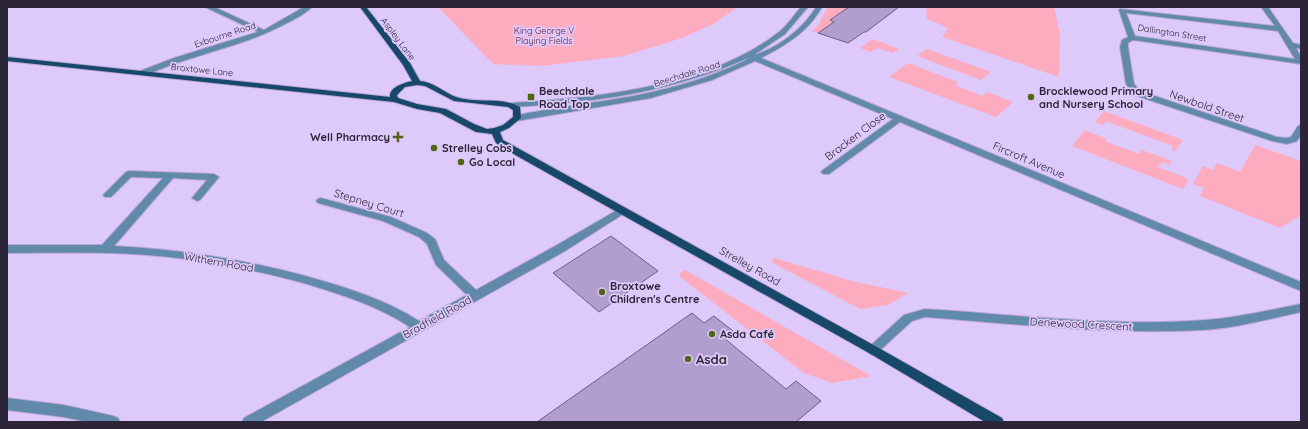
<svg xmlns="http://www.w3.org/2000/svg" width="1308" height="429" viewBox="0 0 1308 429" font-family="Quicksand,sans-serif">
	<rect width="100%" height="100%" fill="#dec9fb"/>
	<g fill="#fdabbf">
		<polygon points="438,7 738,7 713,24 682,38 624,56 542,66 493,64"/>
		<polygon points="828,7 858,7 831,20 834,22 818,33 812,31 819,24"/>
		<polygon points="926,7 1054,7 1060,34 1059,77 942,37 948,29 942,25 927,19"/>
		<polygon points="873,39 899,49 893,53 877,48 871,52 860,48"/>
		<polygon points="927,49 936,52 991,72 981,80 917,56"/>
		<polygon points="908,63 958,82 955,85 982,96 987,92 1013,102 996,117 889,77"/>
		<polygon points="1104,111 1183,140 1175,151 1171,150 1173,146 1106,121 1103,125 1095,122"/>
		<polygon points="1085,130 1107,139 1105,141 1139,154 1142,150 1172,161 1170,165 1162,162 1158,167 1189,179 1183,189 1072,146"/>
		<polygon points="1255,145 1301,161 1301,215 1280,228 1200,196 1204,188 1193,184 1203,166 1213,170 1217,163 1240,172"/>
		<polygon points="774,258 852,281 908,293 888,305 860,309 771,262"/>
		<polygon points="685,270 871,376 832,383 804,373 679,276 680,273"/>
	</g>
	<g fill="#b29ece" stroke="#6f5c88">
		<polygon points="849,7 899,7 866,32 864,32 848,43 818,33 834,22 830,20"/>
		<polygon points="611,236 658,271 599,312 553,273"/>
		<polygon points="692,313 704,323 714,316 733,331 724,338 786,389 796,381 821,401 796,422 537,422"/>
	</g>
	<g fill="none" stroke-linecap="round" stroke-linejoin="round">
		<defs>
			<g id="minor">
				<path d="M 205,7 L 214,7 L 264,30 L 304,7 L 312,7 C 306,13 297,18 289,22 C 244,47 192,54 146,75 L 140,75 L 140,71 L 174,58 L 258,32 Z"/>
				<path d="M 801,7 L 808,7 L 785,34 L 754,55 C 778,48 803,29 816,7 L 822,7 C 808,32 786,45 761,58 L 1301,282 L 1301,291 L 900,122 L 829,174 L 823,174 L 821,172 L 823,170 L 893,119 L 755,61 L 712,80 L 651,98 L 517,121 L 513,118 L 514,116 L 528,113 C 599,100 663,97 731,67 C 736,64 746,61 748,58 C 671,92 594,103 510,107 L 506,105 L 510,103 C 596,98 709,87 779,32 C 788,25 794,15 801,7 Z"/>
				<path d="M 1261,7 L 1268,7 L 1293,43 L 1301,45 L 1301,49 L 1296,48 L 1301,57 L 1301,64 L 1133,40 L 1128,43 L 1128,47 L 1134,84 L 1140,91 L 1277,137 L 1287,138 L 1291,137 L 1298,126 L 1301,125 L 1301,135 L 1297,141 L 1287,144 L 1272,141 L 1134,95 L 1126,84 L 1120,47 L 1122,40 L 1128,37 L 1119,10 L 1120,9 L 1275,26 ZM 1126,13 L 1278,31 L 1295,59 L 1135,36 Z"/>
				<path d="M 129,171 L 214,174 L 219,177 L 200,200 L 197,201 L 192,198 L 207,180 L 173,178 L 114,246 C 180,249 246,260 309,277 C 348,288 386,300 419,321 L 467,295 L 436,265 L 427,244 L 419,237 L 383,221 L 318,203 L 316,201 L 318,199 L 321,198 L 391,217 L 427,233 L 435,239 L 444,260 L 476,290 L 557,245 L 619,209 L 623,208 L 628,211 L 565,251 L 261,422 L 242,422 L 244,418 L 410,327 C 378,306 343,295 307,284 C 260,271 206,260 158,256 C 108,251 57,253 7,253 L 7,245 L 102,245 L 163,178 L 131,177 L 111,197 L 105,197 L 103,195 L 126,172 Z"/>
				<path d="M 1301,304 L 1301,312 C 1268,319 1236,328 1203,330 C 1110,335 1017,324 925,317 L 912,321 L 877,353 L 873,355 L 869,353 L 867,350 L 869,347 L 904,315 L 925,309 C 1018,315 1112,327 1205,320 C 1237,318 1269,310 1301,304 Z"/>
				<polygon points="7,398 64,405 113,416 118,418 120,422 87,422 64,417 7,410"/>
			</g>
			<path id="major" d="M 360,7 L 366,7 L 410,63 L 420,81 C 434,82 443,92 456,97 C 477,104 501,96 520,107 L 521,118 L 509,128 L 500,132 L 503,140 L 877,347 L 1002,418 L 1004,422 L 985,422 L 869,353 L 517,156 L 496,143 L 492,134 L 476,132 L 440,113 L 417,109 L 394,102 L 7,61 L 7,57 L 390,97 C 389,87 404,83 412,81 L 403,65 ZM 417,85 L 425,86 L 454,101 L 508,107 L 513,110 L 513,117 L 503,125 L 494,128 L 487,129 L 474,124 L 446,109 L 417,104 L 398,98 L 397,95 L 405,87 Z"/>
		</defs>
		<use href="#minor" stroke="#baa8d4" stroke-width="2"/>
		<use href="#major" stroke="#baa8d4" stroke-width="2"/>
		<use href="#minor" fill="#6089aa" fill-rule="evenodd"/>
		<use href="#major" fill="#174769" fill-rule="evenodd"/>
	</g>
	<g fill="#516614" stroke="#dec9fb" stroke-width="1.5">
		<rect x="527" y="93" width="8" height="8" rx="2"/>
		<circle cx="1031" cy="97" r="4"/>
		<path d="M396 131h4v4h4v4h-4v4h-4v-4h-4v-4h4z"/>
		<circle cx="434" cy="148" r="4"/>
		<circle cx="461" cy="162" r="4"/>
		<circle cx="602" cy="292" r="4"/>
		<circle cx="712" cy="334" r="4"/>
		<circle cx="688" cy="359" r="4"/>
	</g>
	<g text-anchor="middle" stroke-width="3.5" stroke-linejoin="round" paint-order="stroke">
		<g font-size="9" fill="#621732" stroke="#dec9fb">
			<text x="544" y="34">King George V<tspan x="544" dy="10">Playing Fields</tspan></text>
		</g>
		<g font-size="9" fill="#2c2437" stroke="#dec9fb">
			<text transform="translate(1172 33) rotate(9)" y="3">Dallington Street</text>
			<text transform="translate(225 35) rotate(-18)" y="3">Exbourne Road</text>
			<text transform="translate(398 39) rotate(53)" y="3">Aspley Lane</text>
			<text transform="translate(202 70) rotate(6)" y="3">Broxtowe Lane</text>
			<text transform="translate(687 74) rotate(-17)" y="3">Beechdale Road</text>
		</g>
		<g font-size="11" font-weight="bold" fill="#2c2437" stroke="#dec9fb" text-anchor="start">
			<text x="539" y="95">Beechdale<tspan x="539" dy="13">Road Top</tspan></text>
			<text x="1039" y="95">Brocklewood Primary<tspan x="1039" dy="13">and Nursery School</tspan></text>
			<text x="390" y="141" text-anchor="end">Well Pharmacy</text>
			<text x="442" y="152">Strelley Cobs</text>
			<text x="469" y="166">Go Local</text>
			<text x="610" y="290">Broxtowe<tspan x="610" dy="13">Children's Centre</tspan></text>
			<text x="720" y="338">Asda Café</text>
		</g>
		<g font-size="11" fill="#2c2437" stroke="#dec9fb">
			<text transform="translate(1207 106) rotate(19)" y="4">Newbold Street</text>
			<text transform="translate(855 136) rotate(-37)" y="4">Bracken Close</text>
			<text transform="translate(1029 160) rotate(23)" y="4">Fircroft Avenue</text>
			<text transform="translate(369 203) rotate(17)" y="4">Stepney Court</text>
			<text transform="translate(219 262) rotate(10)" y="4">Withern Road</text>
			<text transform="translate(750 266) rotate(29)" y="4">Strelley Road</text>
			<text transform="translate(437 317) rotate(-29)" y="4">Bradfield Road</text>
			<text transform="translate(1081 324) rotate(3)" y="4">Denewood Crescent</text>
		</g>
		<g font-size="13" font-weight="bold" fill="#2c2437" stroke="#dec9fb" text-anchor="start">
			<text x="696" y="364">Asda</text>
		</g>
	</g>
	<rect width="1308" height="429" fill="none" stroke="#2c2437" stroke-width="16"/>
</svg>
